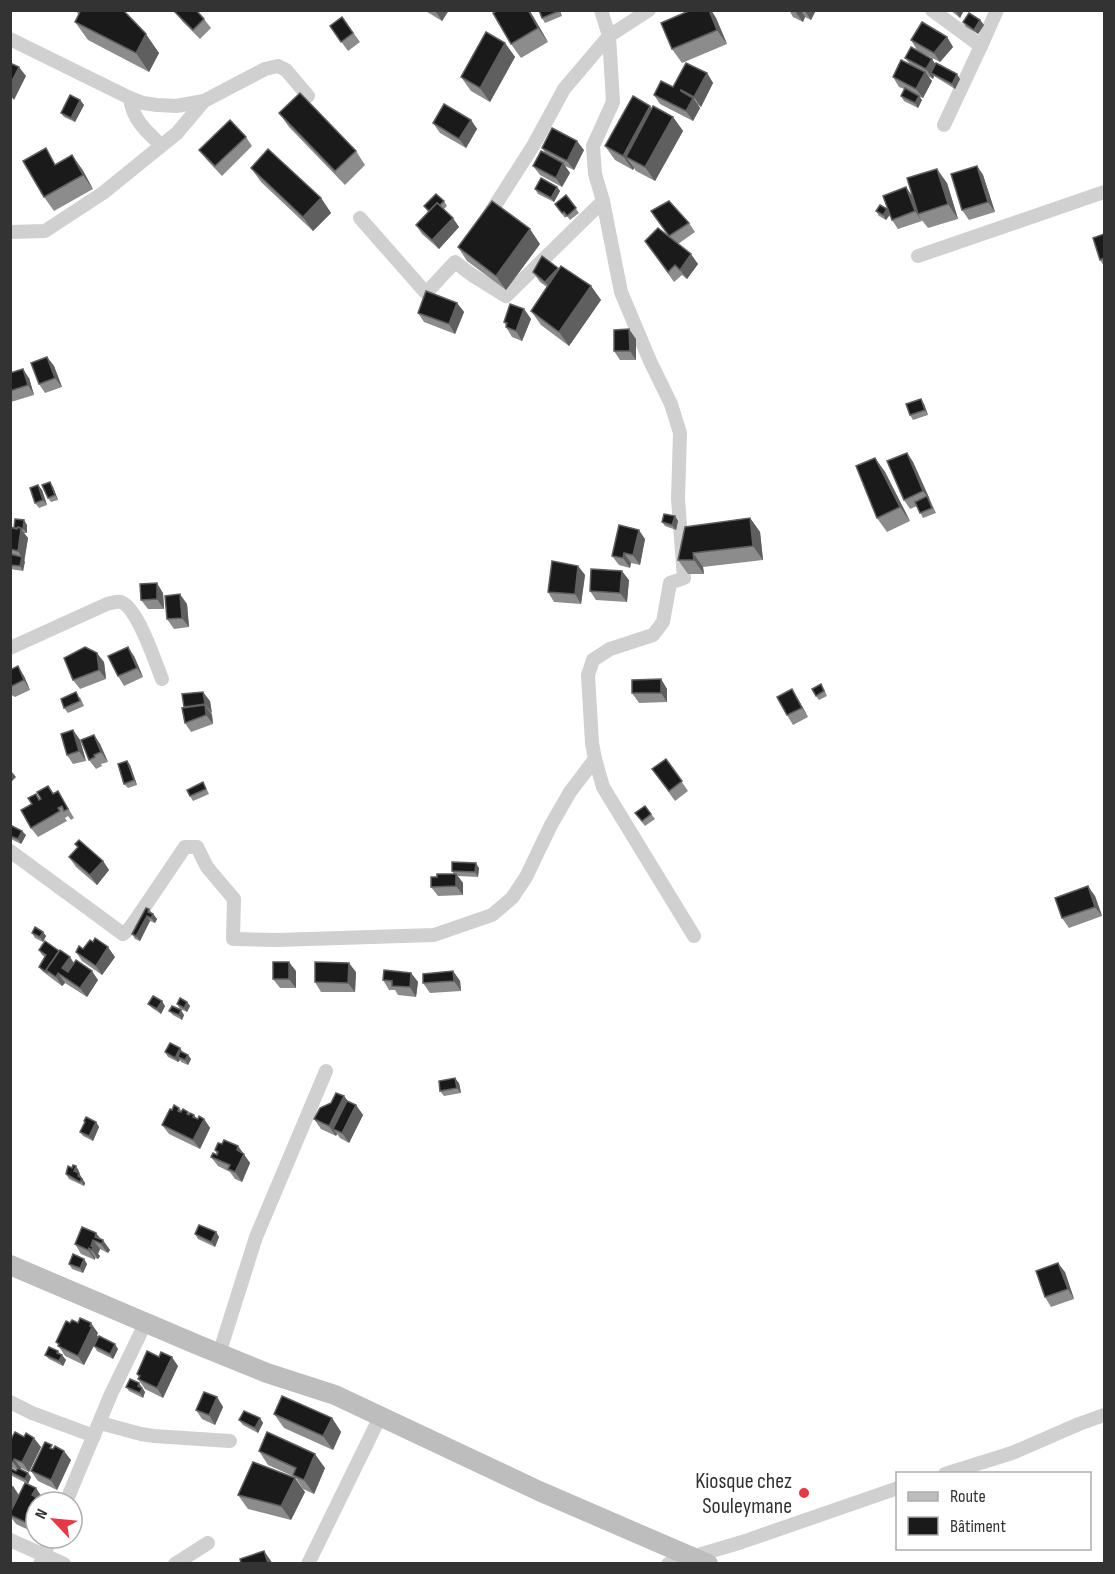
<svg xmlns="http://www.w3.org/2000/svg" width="1115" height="1574" viewBox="0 0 1115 1574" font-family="'Sofia Sans Condensed',sans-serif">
	<rect width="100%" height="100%" fill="#fff"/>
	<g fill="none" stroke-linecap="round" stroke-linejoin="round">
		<g stroke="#d0d0d0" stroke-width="14">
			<polyline points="601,10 609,36 613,102 593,146 595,174 603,201 621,292 650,361 671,404 680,433 678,499 684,578 670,583 663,622 653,635 610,649 593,660 588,675 592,743 595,759 603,787 694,936"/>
			<polyline points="932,10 981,46"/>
			<polyline points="10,39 130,98 143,103 157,105 176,106 204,101 265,69 278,66 286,70 308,96"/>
			<path d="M 130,98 C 132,119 147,132 161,145"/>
			<polyline points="944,125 981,46 997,10"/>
			<polyline points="360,218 426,293 455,262 472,275 506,296 603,201"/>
			<polyline points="487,218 533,146 564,89 609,36 649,10"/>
			<polyline points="10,232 45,231 103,193 177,133 204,101"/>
			<polyline points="918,256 1104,192"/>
			<path d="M 10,648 L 107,604 C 111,603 117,601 121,602 C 138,608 155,662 162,679"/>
			<polyline points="10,851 123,934 129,929 139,915 185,847 197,847 207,867 234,899 233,939 277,940 434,935 492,915 512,898 526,877 551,825 570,792 595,759"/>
			<polyline points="219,1354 256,1237 326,1071"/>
			<polyline points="10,1402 32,1413 94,1436"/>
			<polyline points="100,1423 141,1434 154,1436 230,1441"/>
			<polyline points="945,1474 1012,1453 1079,1424 1104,1415"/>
			<polyline points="66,1502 111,1394 145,1324"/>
			<polyline points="10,1540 64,1564"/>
			<polyline points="40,1564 51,1538"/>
			<polyline points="175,1564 208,1543"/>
			<polyline points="308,1564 380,1417"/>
			<polyline points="668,1564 742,1542 898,1488"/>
		</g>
		<polyline stroke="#bdbdbd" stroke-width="20" points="10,1265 198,1345 267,1373 335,1395 539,1491 708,1564"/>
	</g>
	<g fill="#8c8c8c">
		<polygon points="75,10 123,10 159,53 149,72 88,40 75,22 79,15"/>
		<polygon points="424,10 449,10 442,21"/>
		<polygon points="498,10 529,10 548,42 521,58 511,44"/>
		<polygon points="560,10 562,16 545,23 542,18"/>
		<polygon points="691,10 711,10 716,18 727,44 682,63 672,49"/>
		<polygon points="789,10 816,10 811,20 805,17 803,22 793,17"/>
		<polygon points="950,10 964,10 960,18"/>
		<polygon points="175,12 204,19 211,28 200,39 182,21"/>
		<polygon points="342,17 360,42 348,51 330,26"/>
		<polygon points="980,20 984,25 978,34 966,27 963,22"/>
		<polygon points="947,37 953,47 940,62 917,50 911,40"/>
		<polygon points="505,43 515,57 490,102 471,91 461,77"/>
		<polygon points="905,58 932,59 935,64 960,79 955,89 934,76 933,79 928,76 932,81 923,98 919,97 922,100 918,108 904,101 901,96 904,89 899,87 893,77 909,63"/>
		<polygon points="707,73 713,83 701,107 698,105 700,108 693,121 660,104 654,95"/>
		<polygon points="80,100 84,105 75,122 64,117 61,113"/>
		<polygon points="652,109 673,117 683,131 655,181 636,171 634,168 633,170 615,160 605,146"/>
		<polygon points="279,113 356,151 365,165 345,185 289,127"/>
		<polygon points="471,120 477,129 466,148 440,133 433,123"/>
		<polygon points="246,137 252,146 222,176 206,159 199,150"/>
		<polygon points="542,148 584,150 574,170 565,166 570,173 562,187 540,175 533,166 546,154"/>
		<polygon points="977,166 983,175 995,212 969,220 962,210"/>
		<polygon points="251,168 321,198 331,213 313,231 261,182"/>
		<polygon points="82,169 93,189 54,211 44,197"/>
		<polygon points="947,183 958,219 928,228 921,219 922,221 898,229 892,220 890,215 886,220 879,216 876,211 887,209 912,195"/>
		<polygon points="557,187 560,191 554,202 538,194 535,189"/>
		<polygon points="566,195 579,213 570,220 567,216 565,218 555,204"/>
		<polygon points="444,201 447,206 444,209 459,227 439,249 422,234 416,225 428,212 424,206"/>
		<polygon points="651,211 689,223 695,232 678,244 698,264 687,279 682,275 674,282 645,241 671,239"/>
		<polygon points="1104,234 1104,266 1100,260"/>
		<polygon points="540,244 506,290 467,261 458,247"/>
		<polygon points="559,269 591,286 601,300 569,346 541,325 531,311 547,287 540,282 533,272"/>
		<polygon points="457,303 464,312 455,334 424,322 418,313"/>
		<polygon points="524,309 531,319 522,341 512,337 506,327 506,326 504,322"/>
		<polygon points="636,339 636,360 620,360 614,351"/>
		<polygon points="47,357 54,366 62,387 45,393 39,384"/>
		<polygon points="10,373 29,378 34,395 11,402"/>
		<polygon points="921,399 924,404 928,415 913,420 910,415"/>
		<polygon points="907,453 913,462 936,513 923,518 917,506 910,509 904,500"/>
		<polygon points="875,458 885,472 910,521 887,532 877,518"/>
		<polygon points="50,482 53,487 58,500 51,502 48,498"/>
		<polygon points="38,485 42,490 47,505 39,508 35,503"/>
		<polygon points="675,516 678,521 676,530 665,526 662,522"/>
		<polygon points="750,518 760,532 763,560 703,567 704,574 688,574 678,560"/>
		<polygon points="27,525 27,533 24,533 28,538 23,571 10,569 10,527 14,528"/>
		<polygon points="645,539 640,565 631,563 630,568 619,565 612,556"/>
		<polygon points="578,566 585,575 581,604 554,602 548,592"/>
		<polygon points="629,580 627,602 596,600 590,591"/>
		<polygon points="163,593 164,609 148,609 141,600"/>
		<polygon points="187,604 189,627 174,629 167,619"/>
		<polygon points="134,656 143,677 124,686 118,676"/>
		<polygon points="104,662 106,679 80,689 73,680"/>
		<polygon points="10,670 24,676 30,690 15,697 10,694"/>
		<polygon points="661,679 667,689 667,702 639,703 632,693"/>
		<polygon points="824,689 827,696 819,700 816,696"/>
		<polygon points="80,697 84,706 68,713 64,708"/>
		<polygon points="798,699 808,717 793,725 787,715"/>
		<polygon points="210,701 213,724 191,732 185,723 184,708 184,707"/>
		<polygon points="73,730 80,740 86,761 73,764 67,755"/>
		<polygon points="94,735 100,744 108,762 101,764 102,766 96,769 89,760"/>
		<polygon points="666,759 688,791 675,801 652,769"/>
		<polygon points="127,761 130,765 137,785 128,788 124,784"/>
		<polygon points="203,782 209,794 193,801 190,796"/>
		<polygon points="48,786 53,793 58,791 74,818 71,820 68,816 65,818 67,821 38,837 31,828 32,804 36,794 40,799 41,799"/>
		<polygon points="645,806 655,819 645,826 635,813"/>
		<polygon points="10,829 26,835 21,844 11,839"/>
		<polygon points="75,844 103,861 109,870 97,885 76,867 69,857 78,847"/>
		<polygon points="479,868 478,877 458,876 463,883 463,895 438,896 431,887 437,877 454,874 452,871"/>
		<polygon points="1095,896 1102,916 1069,928 1062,918"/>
		<polygon points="149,909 157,919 155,923 150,921 140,941 135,939 132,934"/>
		<polygon points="43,932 46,936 43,942 35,938 32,933"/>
		<polygon points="83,949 115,957 102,975 82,961 76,952"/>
		<polygon points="39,950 59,951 70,957 74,963 98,980 87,997 65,983 62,986 42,971 39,967 45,957 42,955"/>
		<polygon points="296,971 296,988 280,988 273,979"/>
		<polygon points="453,971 460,981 461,991 430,993 423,983"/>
		<polygon points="356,972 355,992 321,992 315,982"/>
		<polygon points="411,973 418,982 416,997 398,995 395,990 389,990 383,980"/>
		<polygon points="187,1002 190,1006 187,1012 180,1009 177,1004"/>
		<polygon points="148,1004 165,1006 161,1014 152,1008"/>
		<polygon points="169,1011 184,1015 182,1020 173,1015"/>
		<polygon points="180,1048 182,1052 188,1055 191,1059 188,1065 181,1062 180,1060 178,1062 168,1057 165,1052"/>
		<polygon points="459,1083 461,1093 444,1096 440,1091"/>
		<polygon points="344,1096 348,1101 356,1105 363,1115 349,1143 340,1138 337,1134 336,1136 321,1129 314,1119"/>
		<polygon points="179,1108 182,1111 188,1112 198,1119 204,1119 210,1128 200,1149 169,1134 162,1125 172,1110"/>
		<polygon points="84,1121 96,1122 99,1127 93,1141 83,1136 80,1132 85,1122"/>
		<polygon points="222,1144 238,1146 250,1163 242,1182 235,1179 230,1172 218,1166 211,1157 217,1155 215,1150"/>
		<polygon points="72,1168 79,1171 78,1173 85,1183 84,1186 69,1179 66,1174"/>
		<polygon points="216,1232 219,1237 215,1247 198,1239 195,1234"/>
		<polygon points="96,1233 110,1250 108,1253 100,1249 98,1254 100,1256 98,1259 95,1258 95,1260 81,1254 75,1244"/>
		<polygon points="84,1259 87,1264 83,1273 72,1269 69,1264"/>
		<polygon points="1065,1272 1074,1299 1051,1307 1045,1297"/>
		<polygon points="70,1323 98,1333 97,1335 98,1337 118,1349 113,1359 97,1351 94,1346 84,1365 65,1356 56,1342"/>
		<polygon points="58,1351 66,1360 63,1366 49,1359 45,1355"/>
		<polygon points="178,1366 163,1398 145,1389 138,1379 139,1378 137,1374"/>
		<polygon points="139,1383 145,1392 143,1398 129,1391 126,1387"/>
		<polygon points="217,1397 223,1407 215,1425 202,1419 196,1410"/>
		<polygon points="274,1414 332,1418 341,1432 333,1450 284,1428"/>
		<polygon points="260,1418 263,1423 258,1433 243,1425 239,1420"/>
		<polygon points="13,1436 41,1447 29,1472 21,1468 21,1469 31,1477 28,1484 10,1475 10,1468 16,1471 17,1470 10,1467 10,1441"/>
		<polygon points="54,1448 71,1460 57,1490 38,1481 31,1471"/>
		<polygon points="259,1451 325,1468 314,1494 303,1489 295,1477 268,1465"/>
		<polygon points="10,1485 13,1486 19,1495 42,1497 41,1500 43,1502 36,1502 35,1533 16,1524 10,1516"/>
		<polygon points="305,1492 291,1520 248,1509 238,1495"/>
	</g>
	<g fill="#5f5f5f">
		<polygon points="437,10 449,10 442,21 436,12"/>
		<polygon points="528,10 530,11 548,42 538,28"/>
		<polygon points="709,10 711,10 716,18 727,44 717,30"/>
		<polygon points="797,10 801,10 805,17 803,22 796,13"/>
		<polygon points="804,10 816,10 811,20"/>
		<polygon points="955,10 964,10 960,18"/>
		<polygon points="980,20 984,25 978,34 974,30"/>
		<polygon points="146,34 159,53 149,72 136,53"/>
		<polygon points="947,37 953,47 940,62 934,53"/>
		<polygon points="505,43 515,57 490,102 480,88"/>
		<polygon points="932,59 938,68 931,73 934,76 933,79 926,69"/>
		<polygon points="19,67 26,76 14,100 10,95 10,85"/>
		<polygon points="925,72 932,81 923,98 916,89"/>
		<polygon points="707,73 713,83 701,107 694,97"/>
		<polygon points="957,74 960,79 955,89 952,84"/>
		<polygon points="919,96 922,100 918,108 915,103"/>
		<polygon points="693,98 700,108 693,121 686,111"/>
		<polygon points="80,100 84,105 75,122 71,118"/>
		<polygon points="650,106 660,120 626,157 634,168 633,170 623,156"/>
		<polygon points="673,117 683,131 655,181 645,167"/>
		<polygon points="471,120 477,129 466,148 459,139"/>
		<polygon points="577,141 584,150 574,170 567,161"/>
		<polygon points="72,155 82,169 93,189 83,175"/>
		<polygon points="563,163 570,173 562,187 556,178"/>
		<polygon points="977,166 983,175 995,212 988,202"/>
		<polygon points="937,169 947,183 958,219 948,204"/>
		<polygon points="557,187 560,191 554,202 551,198"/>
		<polygon points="906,187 913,197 918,214 922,221 915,211"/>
		<polygon points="321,198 331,213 313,231 303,217"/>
		<polygon points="887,209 890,214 886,220 883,215"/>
		<polygon points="453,218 459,227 439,249 432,240"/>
		<polygon points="530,229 540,244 506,290 496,276"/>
		<polygon points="691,254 698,264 687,279 680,270"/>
		<polygon points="558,268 552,291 545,282"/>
		<polygon points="591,286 601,300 569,346 559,332"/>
		<polygon points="457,303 464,312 455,334 449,324"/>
		<polygon points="524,309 531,319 522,341 516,331"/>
		<polygon points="629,329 636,339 636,360 630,351"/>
		<polygon points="47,357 54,366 62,387 55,378"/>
		<polygon points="23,369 29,378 34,395 28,385"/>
		<polygon points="921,399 924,404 928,415 925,410"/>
		<polygon points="907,453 913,462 930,500 923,491"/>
		<polygon points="875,458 885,472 910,521 900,507"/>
		<polygon points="50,482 53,487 58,500 55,495"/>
		<polygon points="38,485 42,490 47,505 43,500"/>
		<polygon points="675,516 678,521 676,530 672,525"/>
		<polygon points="750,518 760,532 763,560 753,546"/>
		<polygon points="24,520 27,525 27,533 23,529"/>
		<polygon points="21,529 28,538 24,561 18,551"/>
		<polygon points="639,530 645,539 640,565 633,555"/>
		<polygon points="624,553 631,563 630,568 623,558"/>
		<polygon points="693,553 703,567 704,574 694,560"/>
		<polygon points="22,557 25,562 23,571 20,566"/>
		<polygon points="578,566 585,575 581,604 575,594"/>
		<polygon points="622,571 629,580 627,602 620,593"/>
		<polygon points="157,583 163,593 164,609 157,599"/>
		<polygon points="180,594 187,604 189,627 182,618"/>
		<polygon points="128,647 134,656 143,677 137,668"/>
		<polygon points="97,653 104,662 106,679 99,670"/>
		<polygon points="18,666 24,676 30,690 24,680"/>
		<polygon points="661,679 667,689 667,702 661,693"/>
		<polygon points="792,689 798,699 808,717 802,708"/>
		<polygon points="203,692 210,701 212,713 205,704"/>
		<polygon points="205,705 212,715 213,724 206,715"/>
		<polygon points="73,730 80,740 86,761 79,751"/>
		<polygon points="94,735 100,744 108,762 101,752"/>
		<polygon points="127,761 130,765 137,785 134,780"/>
		<polygon points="12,772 16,777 10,783 10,774"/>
		<polygon points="22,831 26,835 21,844 18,839"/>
		<polygon points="103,861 109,870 97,885 90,875"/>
		<polygon points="476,863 479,868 478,877 475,872"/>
		<polygon points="456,874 463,883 463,895 456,886"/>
		<polygon points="1088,886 1095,896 1102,916 1095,907"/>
		<polygon points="153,914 157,919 155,923 151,918"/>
		<polygon points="147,916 150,921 140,941 136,936"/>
		<polygon points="43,932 46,936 43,942 40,937"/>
		<polygon points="108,947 115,957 102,975 96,966"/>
		<polygon points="70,957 76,967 69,977 62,968"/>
		<polygon points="289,962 296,971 296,988 289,979"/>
		<polygon points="349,963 356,972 355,992 348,983"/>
		<polygon points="92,971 98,980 87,997 80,988"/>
		<polygon points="453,971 460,981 461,991 454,981"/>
		<polygon points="58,973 65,983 62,986 56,977"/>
		<polygon points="411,973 418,982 416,997 410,987"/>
		<polygon points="162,1001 165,1006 161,1014 157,1009"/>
		<polygon points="187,1002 190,1006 187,1012 184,1008"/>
		<polygon points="181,1010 184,1015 182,1020 179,1015"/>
		<polygon points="180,1048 183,1053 178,1057 180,1060 178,1062 175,1058"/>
		<polygon points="188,1055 191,1059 188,1065 185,1060"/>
		<polygon points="455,1078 459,1083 461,1093 457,1088"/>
		<polygon points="344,1096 351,1106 333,1129 337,1134 336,1136 329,1126"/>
		<polygon points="356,1105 363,1115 349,1143 342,1133"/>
		<polygon points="194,1115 201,1124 204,1119 210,1128 200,1149 193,1140 193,1117"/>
		<polygon points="96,1122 99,1127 93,1141 89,1136"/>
		<polygon points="238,1146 250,1163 242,1182 235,1172 237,1150"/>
		<polygon points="76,1166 79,1171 77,1175 74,1171"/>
		<polygon points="79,1173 85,1183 84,1186 78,1176"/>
		<polygon points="216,1232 219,1237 215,1247 211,1242"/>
		<polygon points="96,1233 102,1242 103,1240 110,1250 108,1253 95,1237"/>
		<polygon points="93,1240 100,1249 98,1254 100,1256 98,1259 92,1250 91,1246"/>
		<polygon points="89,1248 95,1258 95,1260 88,1250"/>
		<polygon points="84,1259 87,1264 83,1273 80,1268"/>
		<polygon points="1058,1263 1065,1272 1074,1299 1068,1289"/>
		<polygon points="91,1323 98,1333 97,1335 98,1337 84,1365 78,1356"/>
		<polygon points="115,1344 118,1349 113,1359 110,1354"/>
		<polygon points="62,1355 66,1360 63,1366 59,1361"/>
		<polygon points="172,1357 178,1366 163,1398 157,1388"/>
		<polygon points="139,1383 145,1392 143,1398 140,1393 138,1386"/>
		<polygon points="217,1397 223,1407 215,1425 209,1415"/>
		<polygon points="260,1418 263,1423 258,1433 255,1428"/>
		<polygon points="332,1418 341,1432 333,1450 323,1436"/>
		<polygon points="34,1438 41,1447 29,1472 22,1462"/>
		<polygon points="64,1451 71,1460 57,1490 51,1480"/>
		<polygon points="315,1454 325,1468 314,1494 304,1480"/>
		<polygon points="14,1459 21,1468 19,1471 13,1462"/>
		<polygon points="28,1473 31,1477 28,1484 25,1479"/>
		<polygon points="295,1478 305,1492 291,1520 281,1506"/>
		<polygon points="13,1486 19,1496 10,1514 10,1491"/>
		<polygon points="36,1488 42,1497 41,1500 43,1502 37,1502 32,1495"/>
		<polygon points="36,1510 36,1532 35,1533 29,1524"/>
		<polygon points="264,1551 271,1561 272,1563 268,1563"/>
	</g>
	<g fill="#1a1a1a" stroke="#5f5f5f" stroke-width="1.5">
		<polygon points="81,10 123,10 146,34 136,53 75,22"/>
		<polygon points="176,10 196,10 204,19 193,30 175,12"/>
		<polygon points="498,10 528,10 538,28 511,44 493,13"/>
		<polygon points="539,10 559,10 559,11 542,18"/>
		<polygon points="691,10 709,10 717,30 672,49 661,23"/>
		<polygon points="969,13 980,20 974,30 963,22"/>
		<polygon points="342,17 353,33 341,42 330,26"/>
		<polygon points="922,22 947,37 934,53 911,40"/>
		<polygon points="486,32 505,43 480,88 461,77"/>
		<polygon points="911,47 932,59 926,69 905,58"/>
		<polygon points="901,60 925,72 916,89 893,77"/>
		<polygon points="10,63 19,67 10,85"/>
		<polygon points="686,63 707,73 694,97 681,90 681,91 693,98 686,111 654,95 661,81 673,87"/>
		<polygon points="936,63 957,74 952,84 931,73"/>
		<polygon points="905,88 919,96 915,103 901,96"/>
		<polygon points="300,93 356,151 335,171 279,113"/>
		<polygon points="70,95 80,100 71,118 61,113"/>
		<polygon points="633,96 650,106 623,156 605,146"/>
		<polygon points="444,104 471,120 459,139 433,123"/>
		<polygon points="653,106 673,117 645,167 626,157"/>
		<polygon points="230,120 246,137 215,166 199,150"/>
		<polygon points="552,128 577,141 567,161 542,148"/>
		<polygon points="46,148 55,165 72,155 83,175 44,197 23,161"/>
		<polygon points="268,149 321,198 303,217 251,168"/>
		<polygon points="541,151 563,163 556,178 533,166"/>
		<polygon points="977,166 988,202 962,210 951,174"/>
		<polygon points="937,169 948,204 918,214 907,178"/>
		<polygon points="541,178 557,187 551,198 535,189"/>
		<polygon points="906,187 915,211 892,220 883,196"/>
		<polygon points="436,194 444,201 440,205 437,203 429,211 424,206"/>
		<polygon points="566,195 576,208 567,216 564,212 562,213 555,204"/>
		<polygon points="492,201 530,229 496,276 458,247"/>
		<polygon points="669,201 689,223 669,236 651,211"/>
		<polygon points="437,203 453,218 432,240 416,225"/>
		<polygon points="880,205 887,209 883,215 876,211"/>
		<polygon points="658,228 691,254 680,270 675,265 668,272 645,241"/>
		<polygon points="1104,234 1104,258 1100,260 1093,238"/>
		<polygon points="542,256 558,268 545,282 533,272"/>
		<polygon points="561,266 591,286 559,332 531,311"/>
		<polygon points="426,291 457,303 449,324 418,313"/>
		<polygon points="510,304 524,309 516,331 506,327 507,323 504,322"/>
		<polygon points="629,329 630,351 614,351 614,330"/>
		<polygon points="47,357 55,378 39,384 31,363"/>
		<polygon points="23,369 28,385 10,391 10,373"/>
		<polygon points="921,399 925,410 910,415 906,404"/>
		<polygon points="907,453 923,491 904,500 887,461"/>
		<polygon points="875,458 900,507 877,518 856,466"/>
		<polygon points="50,482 55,495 48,498 42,485"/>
		<polygon points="38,485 43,500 35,503 30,488"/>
		<polygon points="927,496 932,508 920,513 915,502"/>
		<polygon points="664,514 675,516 672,525 662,522"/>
		<polygon points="750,518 753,546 693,553 694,560 678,560 685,527"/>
		<polygon points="15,519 24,520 23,529 18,527 17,528 14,528"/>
		<polygon points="619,525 639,530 633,555 624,553 623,558 612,556"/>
		<polygon points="10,527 17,529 18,527 21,529 18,551 10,549"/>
		<polygon points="10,554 22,557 20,566 10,565"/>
		<polygon points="552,561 578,566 575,594 548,592"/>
		<polygon points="591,569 622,571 620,593 590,591"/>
		<polygon points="157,583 157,599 141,600 140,584"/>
		<polygon points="180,594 182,618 167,619 165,596"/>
		<polygon points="85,647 97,653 99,670 73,680 64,658"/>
		<polygon points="128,647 137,668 118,676 108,656"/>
		<polygon points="18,666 24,680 10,687 10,670"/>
		<polygon points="661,679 661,693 632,693 632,680"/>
		<polygon points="821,684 824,691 816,696 812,689"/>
		<polygon points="792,689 802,708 787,715 777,697"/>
		<polygon points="76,692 80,701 64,708 61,699"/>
		<polygon points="203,692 205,704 184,707 182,694"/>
		<polygon points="205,705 206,715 185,723 182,708"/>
		<polygon points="73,730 79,751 67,755 61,734"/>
		<polygon points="94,735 101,752 94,755 95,757 89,760 81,740"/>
		<polygon points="666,759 682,781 669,791 652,769"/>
		<polygon points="127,761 134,780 124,784 118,764"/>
		<polygon points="203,782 206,789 190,796 187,790"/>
		<polygon points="48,786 53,794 58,791 68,809 64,811 62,806 58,808 60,811 31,828 21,810 32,804 28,798 36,794 39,800 41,799 37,792"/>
		<polygon points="645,806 651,814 642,821 635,813"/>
		<polygon points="12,826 22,831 18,839 10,836 10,829"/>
		<polygon points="79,840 103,861 90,875 69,857 78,847 75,844"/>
		<polygon points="452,862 476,863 475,872 452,871"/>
		<polygon points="437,874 456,874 456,886 431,887 431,877 437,877"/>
		<polygon points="1088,886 1095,907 1062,918 1055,898"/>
		<polygon points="146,908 149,909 148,912 153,914 151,918 147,916 136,936 132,934"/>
		<polygon points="35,927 43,932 40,937 32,933"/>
		<polygon points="95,938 108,947 96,966 76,952 79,946 83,949 90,940 93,942"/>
		<polygon points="45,941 59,951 46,970 48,973 39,967 46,955 39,950"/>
		<polygon points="60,950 70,957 62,968 68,972 76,960 92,971 80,988 58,973 56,977 46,970"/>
		<rect x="273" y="962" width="16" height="17"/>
		<polygon points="315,962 349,963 348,983 315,982"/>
		<polygon points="384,970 411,973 410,987 392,986 392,981 383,980"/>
		<polygon points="453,971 454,981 423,983 423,974"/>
		<polygon points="153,996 162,1001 157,1009 148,1004"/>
		<polygon points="180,998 187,1002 184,1008 177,1004"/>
		<polygon points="172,1006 181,1010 179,1015 169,1011"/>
		<polygon points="170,1043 180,1048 175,1058 165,1052"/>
		<polygon points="180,1051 188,1055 185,1060 178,1057"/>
		<polygon points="455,1078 457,1088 440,1091 439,1081"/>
		<polygon points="336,1093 344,1096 329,1126 314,1119 320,1108 331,1103"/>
		<polygon points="347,1101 356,1105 342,1133 333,1129"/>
		<polygon points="174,1105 179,1108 178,1111 181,1112 183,1109 188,1112 187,1114 189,1115 190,1113 194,1115 193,1117 198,1119 199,1116 204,1119 193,1140 162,1125 170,1109 172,1110"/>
		<polygon points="86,1117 96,1122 89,1136 80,1132 85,1122 84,1121"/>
		<polygon points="224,1140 238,1146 237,1150 244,1154 235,1172 228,1169 230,1165 211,1157 213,1153 217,1155 218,1152 215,1150 218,1143 222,1144"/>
		<polygon points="73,1165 76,1166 74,1171 79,1173 78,1176 82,1179 80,1182 66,1174 68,1166 72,1168"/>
		<polygon points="199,1225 216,1232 211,1242 195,1234"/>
		<polygon points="82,1227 96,1233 95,1237 103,1240 102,1244 93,1240 91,1246 93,1247 92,1250 89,1248 88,1250 75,1244"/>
		<polygon points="73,1254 84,1259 80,1268 69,1264"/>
		<polygon points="1058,1263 1068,1289 1045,1297 1036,1271"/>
		<polygon points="80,1318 91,1323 90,1326 92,1327 78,1356 58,1346 59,1344 56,1342 66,1321 70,1323 72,1320 78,1323"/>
		<polygon points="99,1336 115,1344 110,1354 94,1346"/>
		<polygon points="49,1347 58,1351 57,1353 62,1355 59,1361 45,1355"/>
		<polygon points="147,1351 159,1357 161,1352 172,1357 157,1388 138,1379 140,1376 137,1374"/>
		<polygon points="130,1379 139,1383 138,1386 142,1388 140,1393 126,1387"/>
		<polygon points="204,1392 217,1397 209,1415 196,1410"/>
		<polygon points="282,1396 332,1418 323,1436 274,1414"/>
		<polygon points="244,1411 260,1418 255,1428 239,1420"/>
		<polygon points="15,1432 24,1437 26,1433 34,1438 22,1462 14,1459 13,1462 10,1461 10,1441"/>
		<polygon points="267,1432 315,1454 304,1480 293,1475 296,1468 259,1451"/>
		<polygon points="45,1442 52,1445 50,1448 53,1449 55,1446 64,1451 51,1480 31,1471"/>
		<polygon points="253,1462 295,1478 281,1506 238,1495"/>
		<polygon points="10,1468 16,1471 18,1468 28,1473 25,1479 10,1472"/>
		<polygon points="25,1483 36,1488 32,1495 41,1500 40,1502 36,1502 36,1510 29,1524 10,1515 10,1513"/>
		<polygon points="264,1551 268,1563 241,1563 240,1559"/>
	</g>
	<circle fill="#e63946" stroke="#fff" stroke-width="2" cx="804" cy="1493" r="6"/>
	<g text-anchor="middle" stroke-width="6" stroke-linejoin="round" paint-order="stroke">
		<g font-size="22" fill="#333" stroke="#fff" text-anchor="end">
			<text x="792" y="1488">Kiosque chez<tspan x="792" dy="25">Souleymane</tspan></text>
		</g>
	</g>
	<rect width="1115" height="1574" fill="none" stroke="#333333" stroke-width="24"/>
	<rect x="896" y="1472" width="195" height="78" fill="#ffffff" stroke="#adadad" stroke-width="1.5"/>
	<rect x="908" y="1492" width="30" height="9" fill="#bdbdbd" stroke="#adadad" stroke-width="1.5"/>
	<text x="950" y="1502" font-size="18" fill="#333333">Route</text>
	<rect x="908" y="1517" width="30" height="18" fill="#1a1a1a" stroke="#adadad" stroke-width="1.5"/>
	<text x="950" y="1532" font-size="18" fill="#333333">Bâtiment</text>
	<g transform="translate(54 1520) rotate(296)"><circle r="28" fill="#ffffff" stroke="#adadad" stroke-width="1.5"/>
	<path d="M0-4.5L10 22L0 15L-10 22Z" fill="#e63946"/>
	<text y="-9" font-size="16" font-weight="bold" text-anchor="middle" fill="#333333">N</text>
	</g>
</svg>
